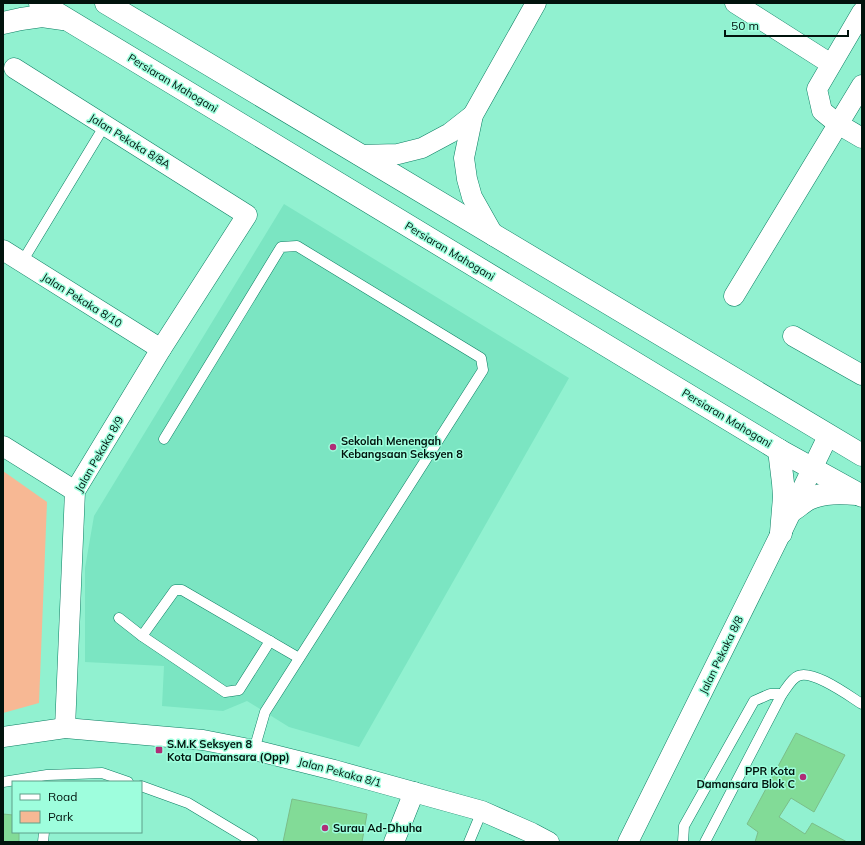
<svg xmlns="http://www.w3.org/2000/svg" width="865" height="845" viewBox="0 0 865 845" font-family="Mulish,sans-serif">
	<rect width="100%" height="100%" fill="#91f1d0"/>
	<polygon fill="#7be5c2" points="284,204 569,378 359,747 289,727 247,701 223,711 162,706 164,666 85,662 85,568 94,516"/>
	<polygon fill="#f7b894" points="3,471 47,502 39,703 3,713"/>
	<g fill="#82db97" stroke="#7bbe89">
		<polygon points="796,733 845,755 814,812 791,798 779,817 805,834 812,823 847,842 755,842 758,832 747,824"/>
		<polygon points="292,799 367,814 362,842 283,842"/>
		<polygon points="3,814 13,815 13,832 19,832 19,842 3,842"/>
	</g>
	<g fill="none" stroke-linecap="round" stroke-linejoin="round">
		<defs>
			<g id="service">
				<polyline points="22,262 105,125"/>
				<polyline points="164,439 281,247 297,246 481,358 483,370 265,712 254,750"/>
				<polyline points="119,618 142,636 225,692 239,690 270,641"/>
				<polyline points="142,636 175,590 182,590 299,658"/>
				<polyline points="3,782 47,775 102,773 128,782"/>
				<polyline points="141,786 188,803 253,842"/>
				<polyline points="43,842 44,832"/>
				<polyline points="469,842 482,811"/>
				<polyline points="683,842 684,826 754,701 770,694 782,694"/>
				<path d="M 705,842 L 782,694 C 787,688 791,679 798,676 C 813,669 849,696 862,704"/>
			</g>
			<g id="minor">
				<polyline points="735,3 831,64"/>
				<polyline points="862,12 817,89 822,111 838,124 862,138"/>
				<polyline points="14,68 247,215 161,349 75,491 65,728"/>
				<polyline points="359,155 398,154 422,148 450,133 473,115"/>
				<polyline points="494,236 472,197 467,179 464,158 473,115 536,3"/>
				<polyline points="3,250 161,349"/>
				<polyline points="734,296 862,85"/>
				<polyline points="793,336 862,375"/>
				<polyline points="3,446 75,491"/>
				<polyline points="3,737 65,728 203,740 254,750 334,770 482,811 532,833 549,842"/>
				<polyline points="394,842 414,792"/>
				<polyline points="628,842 781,533 828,436"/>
			</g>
			<g id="secondary">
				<polyline points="40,3 779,450 862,496"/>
				<polyline points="106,3 862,455"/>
				<polyline points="3,23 21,19 42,16 63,19"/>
				<polyline points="779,450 783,483 784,497 781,533"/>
				<path d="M 793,510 C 798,507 803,502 809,499 C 823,492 842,493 857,494"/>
			</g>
		</defs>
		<use href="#service" stroke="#0b7f63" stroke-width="11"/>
		<use href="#minor" stroke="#0b7f63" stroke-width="21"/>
		<use href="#secondary" stroke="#0b7f63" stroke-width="23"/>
		<use href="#service" stroke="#fff" stroke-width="10"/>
		<use href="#minor" stroke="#fff" stroke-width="20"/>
		<use href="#secondary" stroke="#fff" stroke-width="22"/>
	</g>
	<g fill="#af2d77" stroke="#9efedd" stroke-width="1.5">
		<circle cx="333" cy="447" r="4"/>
		<rect x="155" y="746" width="8" height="8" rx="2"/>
		<circle cx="803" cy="777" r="4"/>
		<circle cx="325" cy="828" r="4"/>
	</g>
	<g text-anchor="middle" stroke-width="3" stroke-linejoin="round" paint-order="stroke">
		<g font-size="11" fill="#01130d" stroke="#9efedd">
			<text transform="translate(173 83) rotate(31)" y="4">Persiaran Mahogani</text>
			<text transform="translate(130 141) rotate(32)" y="4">Jalan Pekaka 8/8A</text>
			<text transform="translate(450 251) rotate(31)" y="4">Persiaran Mahogani</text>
			<text transform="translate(82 300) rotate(32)" y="4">Jalan Pekaka 8/10</text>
			<text transform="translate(727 418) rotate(31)" y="4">Persiaran Mahogani</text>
			<text transform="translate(99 454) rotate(-60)" y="4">Jalan Pekaka 8/9</text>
			<text transform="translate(721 655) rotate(-64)" y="4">Jalan Pekaka 8/8</text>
			<text transform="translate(340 772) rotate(15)" y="4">Jalan Pekaka 8/1</text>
		</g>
		<g font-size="11" font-weight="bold" fill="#01130d" stroke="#9efedd" text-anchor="start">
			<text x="341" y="445">Sekolah Menengah<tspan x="341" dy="13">Kebangsaan Seksyen 8</tspan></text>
			<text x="167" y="748">S.M.K Seksyen 8<tspan x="167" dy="13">Kota Damansara (Opp)</tspan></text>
			<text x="795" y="775" text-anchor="end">PPR Kota<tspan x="795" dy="13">Damansara Blok C</tspan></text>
			<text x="333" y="832">Surau Ad-Dhuha</text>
		</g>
	</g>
	<rect width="865" height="845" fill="none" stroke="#01130d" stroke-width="8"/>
	<rect x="12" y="781" width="130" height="52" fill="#9efedd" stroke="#5fa08a"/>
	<rect x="20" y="794" width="20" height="6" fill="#ffffff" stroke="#5fa08a"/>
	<text x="48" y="801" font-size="12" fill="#01130d">Road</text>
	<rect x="20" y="811" width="20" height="12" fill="#f7b894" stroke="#5fa08a"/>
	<text x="48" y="821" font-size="12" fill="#01130d">Park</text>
	<path d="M725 30v6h123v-6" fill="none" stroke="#01130d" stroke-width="2"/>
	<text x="731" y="30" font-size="12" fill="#01130d" stroke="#9efedd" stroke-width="3" paint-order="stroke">50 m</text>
</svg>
